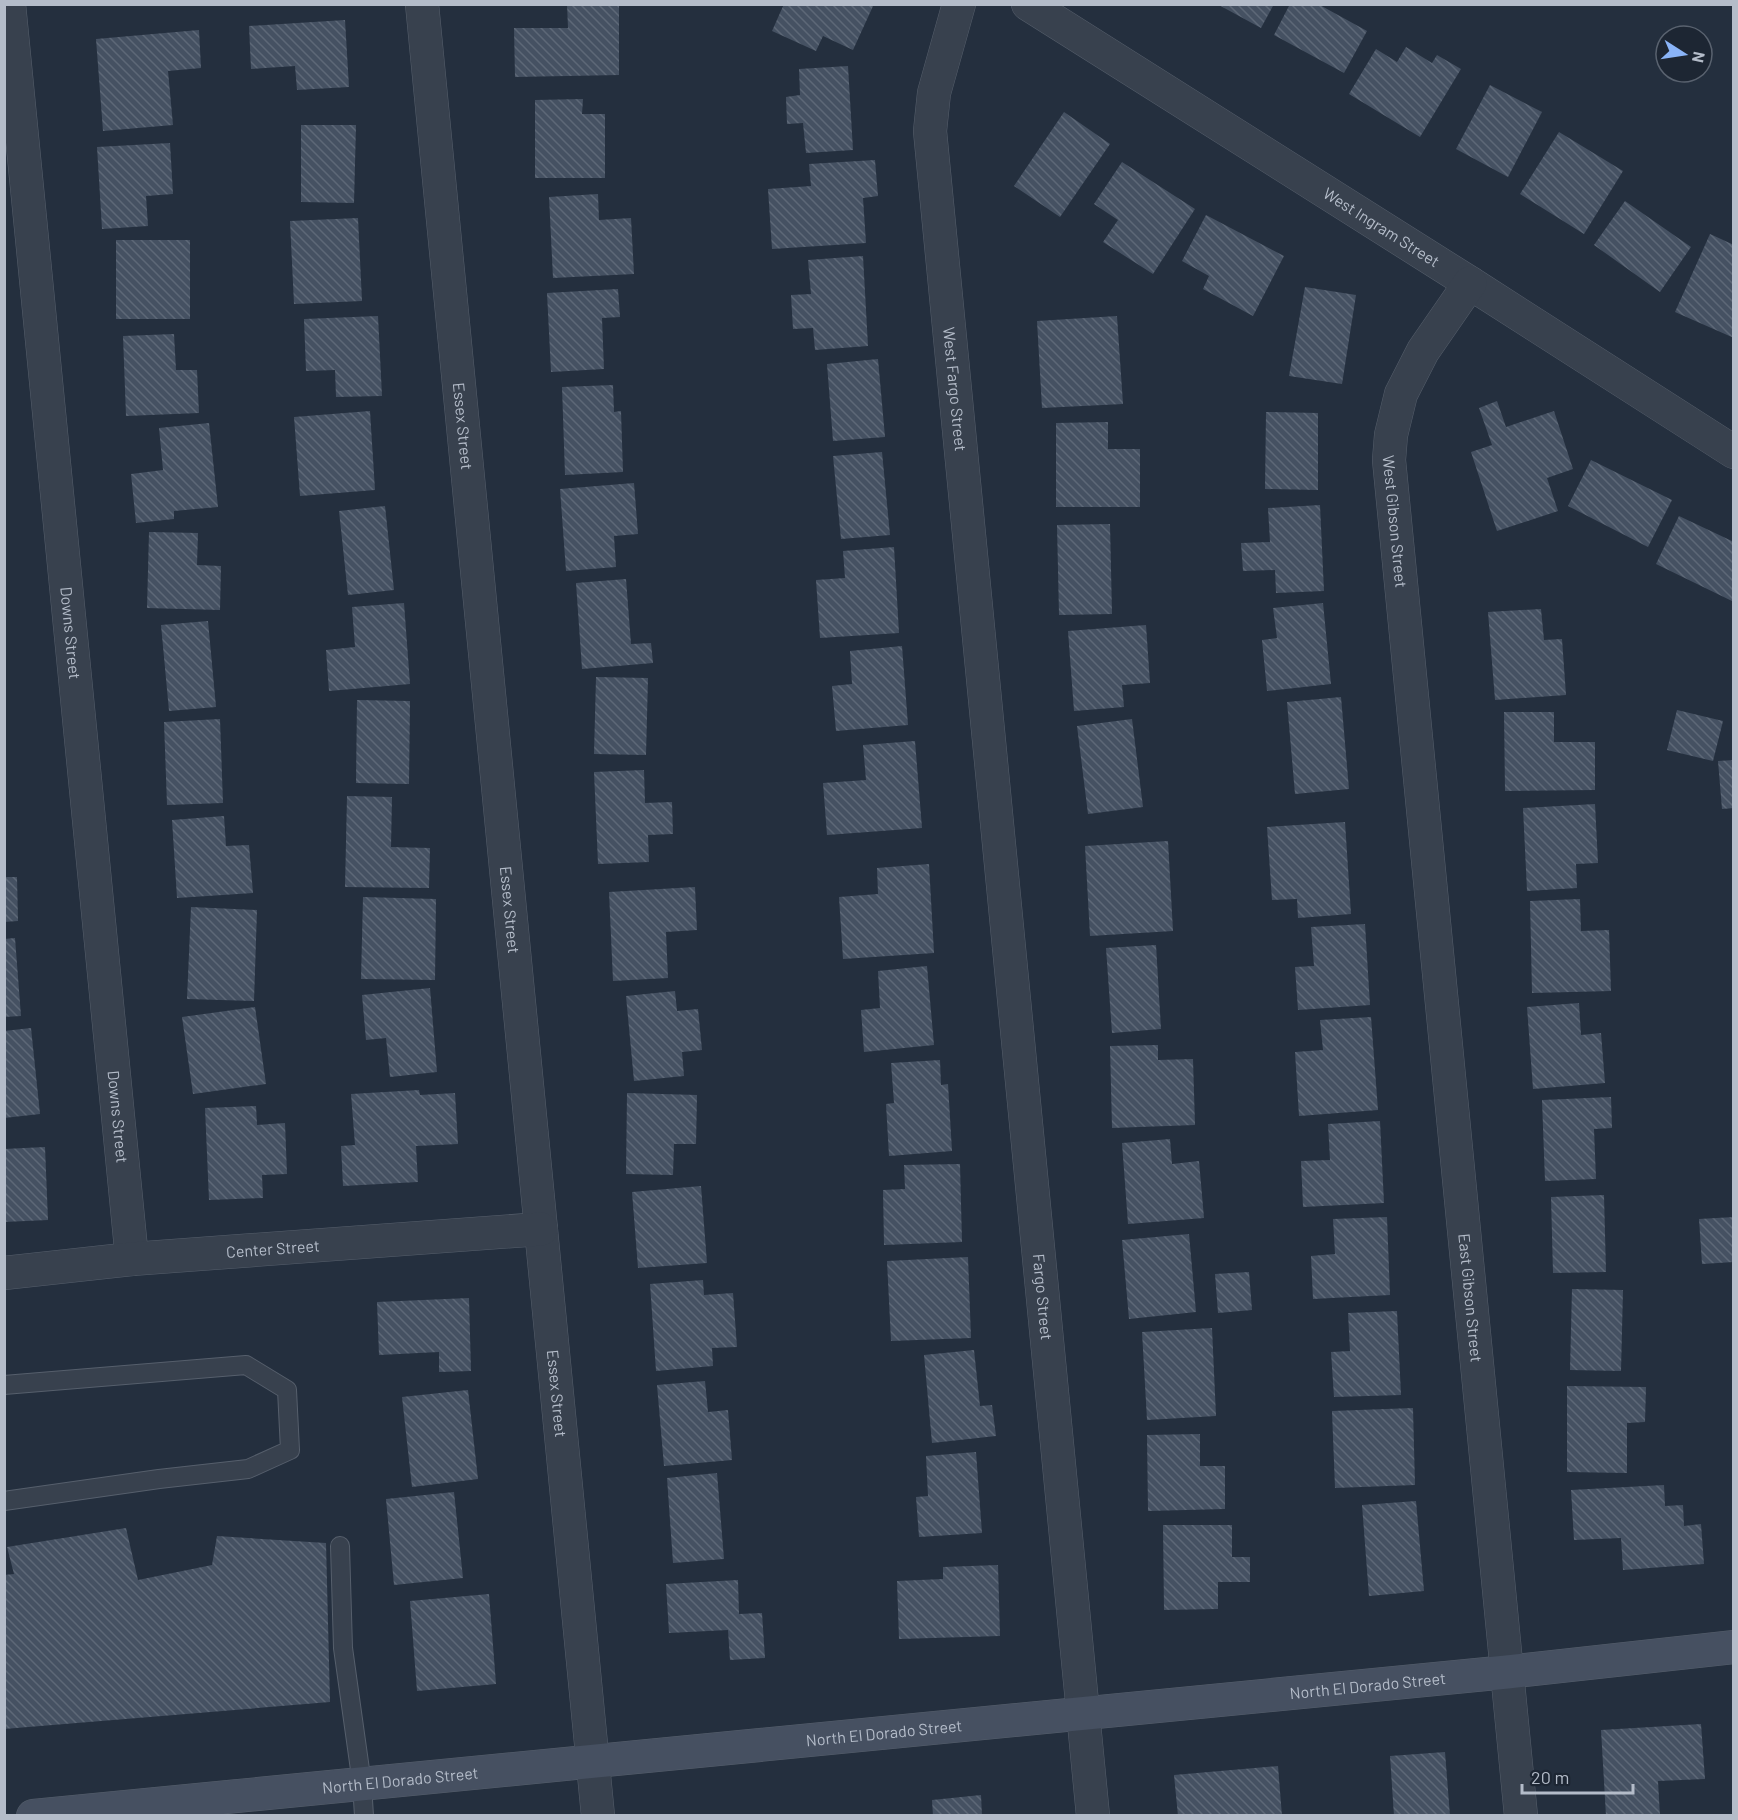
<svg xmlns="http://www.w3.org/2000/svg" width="1738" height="1820" viewBox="0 0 1738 1820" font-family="Barlow,sans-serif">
	<defs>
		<pattern id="building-back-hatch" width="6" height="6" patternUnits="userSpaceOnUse" patternTransform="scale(1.5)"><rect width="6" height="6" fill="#455162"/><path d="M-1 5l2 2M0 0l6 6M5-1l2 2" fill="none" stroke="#5d6877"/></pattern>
	</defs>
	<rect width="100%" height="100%" fill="#242f3e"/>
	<g fill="url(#building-back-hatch)">
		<polygon points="567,4 619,4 619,75 515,77 514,28 568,28"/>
		<polygon points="784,4 874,4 853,50 823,36 816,51 772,31"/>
		<polygon points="1217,4 1274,4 1261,28"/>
		<polygon points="1290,4 1318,4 1367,31 1344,73 1274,35"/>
		<polygon points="345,20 349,87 297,90 295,66 251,69 249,26"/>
		<polygon points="199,30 201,68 168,71 173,125 103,131 96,39"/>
		<polygon points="1406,47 1432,63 1437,55 1461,69 1420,137 1349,94 1376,49 1397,62"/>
		<polygon points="848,66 853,150 806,153 803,123 787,124 786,97 800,95 799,69"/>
		<polygon points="1490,85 1542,112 1508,177 1456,149"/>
		<polygon points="583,99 582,114 605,114 605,178 535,178 535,100"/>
		<polygon points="1064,112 1110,144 1060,217 1014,186"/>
		<polygon points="301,125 356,125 354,203 301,202"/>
		<polygon points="1559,132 1623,171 1584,234 1520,194"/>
		<polygon points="170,143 173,194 146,196 148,226 102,229 97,147"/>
		<polygon points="875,160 878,196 863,198 866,243 772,249 768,189 811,186 809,164"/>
		<polygon points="1122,162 1195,209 1153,274 1103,242 1118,220 1094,204"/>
		<polygon points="598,194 599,220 631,218 634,274 553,278 549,197"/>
		<polygon points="1625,201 1691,247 1660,292 1594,245"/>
		<polygon points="1206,215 1284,256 1253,316 1203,289 1209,276 1182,261"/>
		<polygon points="358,218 362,301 294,304 290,221"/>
		<polygon points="1710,234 1734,245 1734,338 1675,312"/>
		<rect x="116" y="240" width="74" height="79"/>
		<polygon points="863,256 868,346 815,350 813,328 793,329 791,295 811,294 808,260"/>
		<polygon points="1305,287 1356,295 1342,384 1289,376"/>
		<polygon points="618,289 620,317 602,318 604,369 551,372 547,293"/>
		<polygon points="378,316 382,396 336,397 335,370 306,371 304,319"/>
		<polygon points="1117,316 1123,404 1042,408 1037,321"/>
		<polygon points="174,334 176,370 197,370 199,413 126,416 123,336"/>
		<polygon points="878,359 885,437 833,441 827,364"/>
		<polygon points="613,385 614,412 621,411 623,472 565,475 562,387"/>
		<polygon points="1497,401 1506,427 1554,411 1573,469 1547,478 1558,511 1497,531 1471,452 1492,445 1479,408"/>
		<polygon points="370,411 375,490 300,496 294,417"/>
		<polygon points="1266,412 1318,413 1318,490 1265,489"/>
		<polygon points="1108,422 1108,449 1140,449 1140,507 1056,507 1056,423"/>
		<polygon points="209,423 218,507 174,511 174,519 136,523 131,474 163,470 159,428"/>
		<polygon points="882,452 890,535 841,539 833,456"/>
		<polygon points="1591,460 1672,500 1648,547 1568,506"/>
		<polygon points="634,483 638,534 614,536 616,567 566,571 560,489"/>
		<polygon points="1320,505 1324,591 1276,593 1275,570 1243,571 1241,543 1270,542 1268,508"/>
		<polygon points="385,506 394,590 348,595 339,511"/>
		<polygon points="1679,516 1734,542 1734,602 1656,564"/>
		<polygon points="1110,524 1112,614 1059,615 1057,525"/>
		<polygon points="149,532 198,533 197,565 221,566 220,610 147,608"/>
		<polygon points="894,547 899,633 820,638 816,580 845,578 843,551"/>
		<polygon points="626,579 631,644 651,643 653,663 582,669 576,583"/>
		<polygon points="404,603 410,684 329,691 326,650 355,647 352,607"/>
		<polygon points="1323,603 1331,684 1267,691 1262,640 1277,638 1273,608"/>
		<polygon points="1541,609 1544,640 1562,639 1566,695 1495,700 1488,612"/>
		<polygon points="208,621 216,707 169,711 161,625"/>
		<polygon points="1146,625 1150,683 1122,685 1124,707 1074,711 1068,631"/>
		<polygon points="902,646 908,725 836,731 832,686 852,684 850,651"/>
		<polygon points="596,677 648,678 646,755 594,754"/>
		<polygon points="1341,697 1349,789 1295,794 1287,702"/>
		<polygon points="357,700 410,701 409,784 356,783"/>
		<polygon points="1677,710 1723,721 1713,761 1667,750"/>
		<polygon points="1504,712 1554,712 1554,742 1595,742 1595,790 1505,791"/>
		<polygon points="220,719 223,803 167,805 164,722"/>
		<polygon points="1132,719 1143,807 1088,814 1077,726"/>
		<polygon points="915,741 922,828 827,835 823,783 866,780 863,745"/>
		<polygon points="1734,760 1734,808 1722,809 1718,761"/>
		<polygon points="644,770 645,803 672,802 673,834 648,835 649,862 598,864 594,772"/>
		<polygon points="347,796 392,797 391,847 430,848 429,888 345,887"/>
		<polygon points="1595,804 1598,863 1576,864 1577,888 1527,891 1523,808"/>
		<polygon points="224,816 226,846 249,845 253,893 177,898 172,820"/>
		<polygon points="1345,822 1351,914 1298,918 1297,899 1272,900 1267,827"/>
		<polygon points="1168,841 1173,931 1090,936 1085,846"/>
		<polygon points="929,864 934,953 843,959 839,897 878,894 877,868"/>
		<polygon points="4,877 17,877 18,921 4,922"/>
		<polygon points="695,887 697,930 666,932 668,978 613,981 609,892"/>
		<polygon points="363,897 436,899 435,980 361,979"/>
		<polygon points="1580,899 1581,931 1609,930 1611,991 1532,993 1530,901"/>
		<polygon points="191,907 257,910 254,1001 187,999"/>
		<polygon points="1365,924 1370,1005 1298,1010 1295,967 1314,966 1311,927"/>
		<polygon points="15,938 21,1016 4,1017 4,939"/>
		<polygon points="1156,945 1161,1029 1112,1033 1106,948"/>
		<polygon points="927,966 934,1045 864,1052 861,1010 880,1008 878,971"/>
		<polygon points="430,988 437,1072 390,1077 386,1038 366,1040 362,995"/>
		<polygon points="675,991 677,1011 698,1009 702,1050 682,1052 684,1076 634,1081 626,996"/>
		<polygon points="1579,1003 1581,1035 1601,1033 1605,1083 1533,1089 1527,1007"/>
		<polygon points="255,1007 266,1084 193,1094 182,1017"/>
		<polygon points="1371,1017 1378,1110 1299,1116 1295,1052 1323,1050 1320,1020"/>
		<polygon points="31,1028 40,1114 4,1118 4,1031"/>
		<polygon points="1158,1045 1158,1060 1193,1059 1195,1125 1112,1128 1110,1046"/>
		<polygon points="940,1060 941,1085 948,1084 952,1151 889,1156 886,1104 894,1103 891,1063"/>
		<polygon points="419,1090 420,1095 455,1093 458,1144 416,1146 418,1182 343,1186 341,1146 355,1145 351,1094"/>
		<polygon points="627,1093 697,1095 696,1144 674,1144 673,1175 626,1174"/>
		<polygon points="1611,1097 1612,1128 1594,1129 1596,1179 1545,1181 1542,1100"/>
		<polygon points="256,1106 257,1125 285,1123 287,1174 262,1175 263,1198 209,1200 205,1108"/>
		<polygon points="1380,1121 1384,1203 1303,1207 1301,1161 1330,1160 1328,1124"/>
		<polygon points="1170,1139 1172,1164 1199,1161 1204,1218 1128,1224 1122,1143"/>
		<polygon points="45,1147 48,1220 4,1222 4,1149"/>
		<polygon points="960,1164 962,1242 884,1245 883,1190 905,1189 904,1165"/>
		<polygon points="701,1186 707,1263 638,1268 632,1192"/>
		<polygon points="1604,1195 1606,1272 1553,1273 1551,1197"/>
		<polygon points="1387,1217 1390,1295 1313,1299 1311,1256 1335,1254 1333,1219"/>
		<polygon points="1734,1217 1734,1262 1702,1264 1699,1219"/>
		<polygon points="1189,1234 1196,1312 1129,1319 1122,1240"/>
		<polygon points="968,1257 971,1338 891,1341 887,1261"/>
		<polygon points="1249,1272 1252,1310 1218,1313 1215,1274"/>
		<polygon points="703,1280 704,1295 733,1293 737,1347 712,1348 713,1366 656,1371 650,1284"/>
		<polygon points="1572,1289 1623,1290 1621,1371 1570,1370"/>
		<polygon points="469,1298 471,1371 439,1372 439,1352 379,1355 377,1302"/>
		<polygon points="1397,1311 1401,1395 1334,1397 1331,1352 1350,1351 1348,1313"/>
		<polygon points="1212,1328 1216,1416 1147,1420 1142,1332"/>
		<polygon points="974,1350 980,1406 992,1405 996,1436 932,1443 924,1355"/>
		<polygon points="705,1381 708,1412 728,1410 732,1460 664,1466 657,1385"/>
		<polygon points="1567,1386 1646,1387 1645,1422 1627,1423 1627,1473 1567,1472"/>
		<polygon points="468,1390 478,1479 412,1487 402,1397"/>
		<polygon points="1413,1408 1415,1485 1335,1488 1332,1411"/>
		<polygon points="1200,1434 1200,1466 1225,1466 1225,1509 1148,1511 1147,1435"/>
		<polygon points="976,1452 982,1533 919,1537 916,1497 928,1496 926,1456"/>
		<polygon points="717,1473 724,1559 673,1563 667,1478"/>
		<polygon points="1664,1485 1665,1506 1683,1505 1684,1526 1701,1524 1704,1564 1623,1570 1621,1538 1574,1540 1571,1490"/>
		<polygon points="454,1492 463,1578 394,1585 386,1499"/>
		<polygon points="1416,1501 1424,1591 1369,1596 1362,1505"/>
		<polygon points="1163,1525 1232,1525 1232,1557 1250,1557 1250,1582 1218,1582 1218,1609 1164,1610"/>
		<polygon points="126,1528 138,1580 212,1565 217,1536 326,1543 330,1702 4,1729 4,1575 14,1574 7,1547"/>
		<polygon points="998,1565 1000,1636 899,1639 897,1581 943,1579 943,1567"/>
		<polygon points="738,1580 739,1614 762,1613 765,1658 730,1660 728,1630 669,1633 666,1584"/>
		<polygon points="489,1594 496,1684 417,1691 410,1601"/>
		<polygon points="1701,1724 1705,1779 1658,1781 1660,1816 1606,1816 1601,1730"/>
		<polygon points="1445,1752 1450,1816 1394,1816 1390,1756"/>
		<polygon points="1278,1766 1282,1816 1178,1816 1174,1775"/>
		<polygon points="981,1795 982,1816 933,1816 932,1800"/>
	</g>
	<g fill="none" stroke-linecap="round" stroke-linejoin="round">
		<defs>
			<g id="service">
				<polyline points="4,1385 246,1365 287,1390 290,1450 248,1469 159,1479 4,1501"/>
				<polyline points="340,1546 343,1648 362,1784 364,1816"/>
			</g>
			<g id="minor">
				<path id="s1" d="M 9,4 L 132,1259"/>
				<path id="s2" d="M 422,4 L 598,1816"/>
				<path id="s3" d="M 959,4 L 934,93 L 930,131 L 1093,1816"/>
				<path id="s4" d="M 1028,4 L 1470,283 L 1734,452"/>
				<path id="s5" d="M 1470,283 L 1423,351 L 1401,394 L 1391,435 L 1389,460 L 1521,1816"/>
				<path id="s6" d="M 4,1273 L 132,1259 L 541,1229"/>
			</g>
			<g id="secondary">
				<path id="s7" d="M 33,1816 L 1507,1672 L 1734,1647"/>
			</g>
		</defs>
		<use href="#service" stroke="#565f6c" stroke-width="20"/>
		<use href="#minor" stroke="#565f6c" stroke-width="34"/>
		<use href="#secondary" stroke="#565f6c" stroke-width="34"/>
		<use href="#service" stroke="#38414e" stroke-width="18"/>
		<use href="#minor" stroke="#38414e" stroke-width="33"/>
		<use href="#secondary" stroke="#465061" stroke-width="33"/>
	</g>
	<g text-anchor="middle" stroke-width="6" stroke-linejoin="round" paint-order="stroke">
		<g font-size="16" fill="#b4bcc9" stroke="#1d2633">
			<text dy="6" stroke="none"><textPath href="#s4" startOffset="418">West Ingram Street</textPath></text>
			<text dy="6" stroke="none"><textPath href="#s3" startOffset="390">West Fargo Street</textPath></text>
			<text dy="6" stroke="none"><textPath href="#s2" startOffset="424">Essex Street</textPath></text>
			<text dy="6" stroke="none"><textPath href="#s5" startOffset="260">West Gibson Street</textPath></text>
			<text dy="6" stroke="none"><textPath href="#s1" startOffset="632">Downs Street</textPath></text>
			<text dy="6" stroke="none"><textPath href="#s2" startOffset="910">Essex Street</textPath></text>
			<text dy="6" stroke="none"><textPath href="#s1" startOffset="1118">Downs Street</textPath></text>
			<text dy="6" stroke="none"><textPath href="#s6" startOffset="270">Center Street</textPath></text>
			<text dy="6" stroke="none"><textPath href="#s3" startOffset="1302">Fargo Street</textPath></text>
			<text dy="6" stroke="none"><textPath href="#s5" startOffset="1040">East Gibson Street</textPath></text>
			<text dy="6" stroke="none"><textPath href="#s2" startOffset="1396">Essex Street</textPath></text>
			<text dy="6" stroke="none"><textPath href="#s7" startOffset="1341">North El Dorado Street</textPath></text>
			<text dy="6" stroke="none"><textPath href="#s7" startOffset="855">North El Dorado Street</textPath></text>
			<text dy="6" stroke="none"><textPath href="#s7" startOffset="369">North El Dorado Street</textPath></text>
		</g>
	</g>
	<rect width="1738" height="1820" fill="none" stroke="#b4bcc9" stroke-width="12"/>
	<g transform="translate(1684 54) rotate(102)"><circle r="28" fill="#1d2633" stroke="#59626f" stroke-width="1.5"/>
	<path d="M0-4.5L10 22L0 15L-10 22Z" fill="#8ab4f8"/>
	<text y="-9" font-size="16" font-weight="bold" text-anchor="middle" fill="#b4bcc9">N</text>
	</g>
	<path d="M1522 1784v9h111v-9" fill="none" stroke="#b4bcc9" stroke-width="3"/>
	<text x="1531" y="1784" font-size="18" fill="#b4bcc9" stroke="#1d2633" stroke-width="4.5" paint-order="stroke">20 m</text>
</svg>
